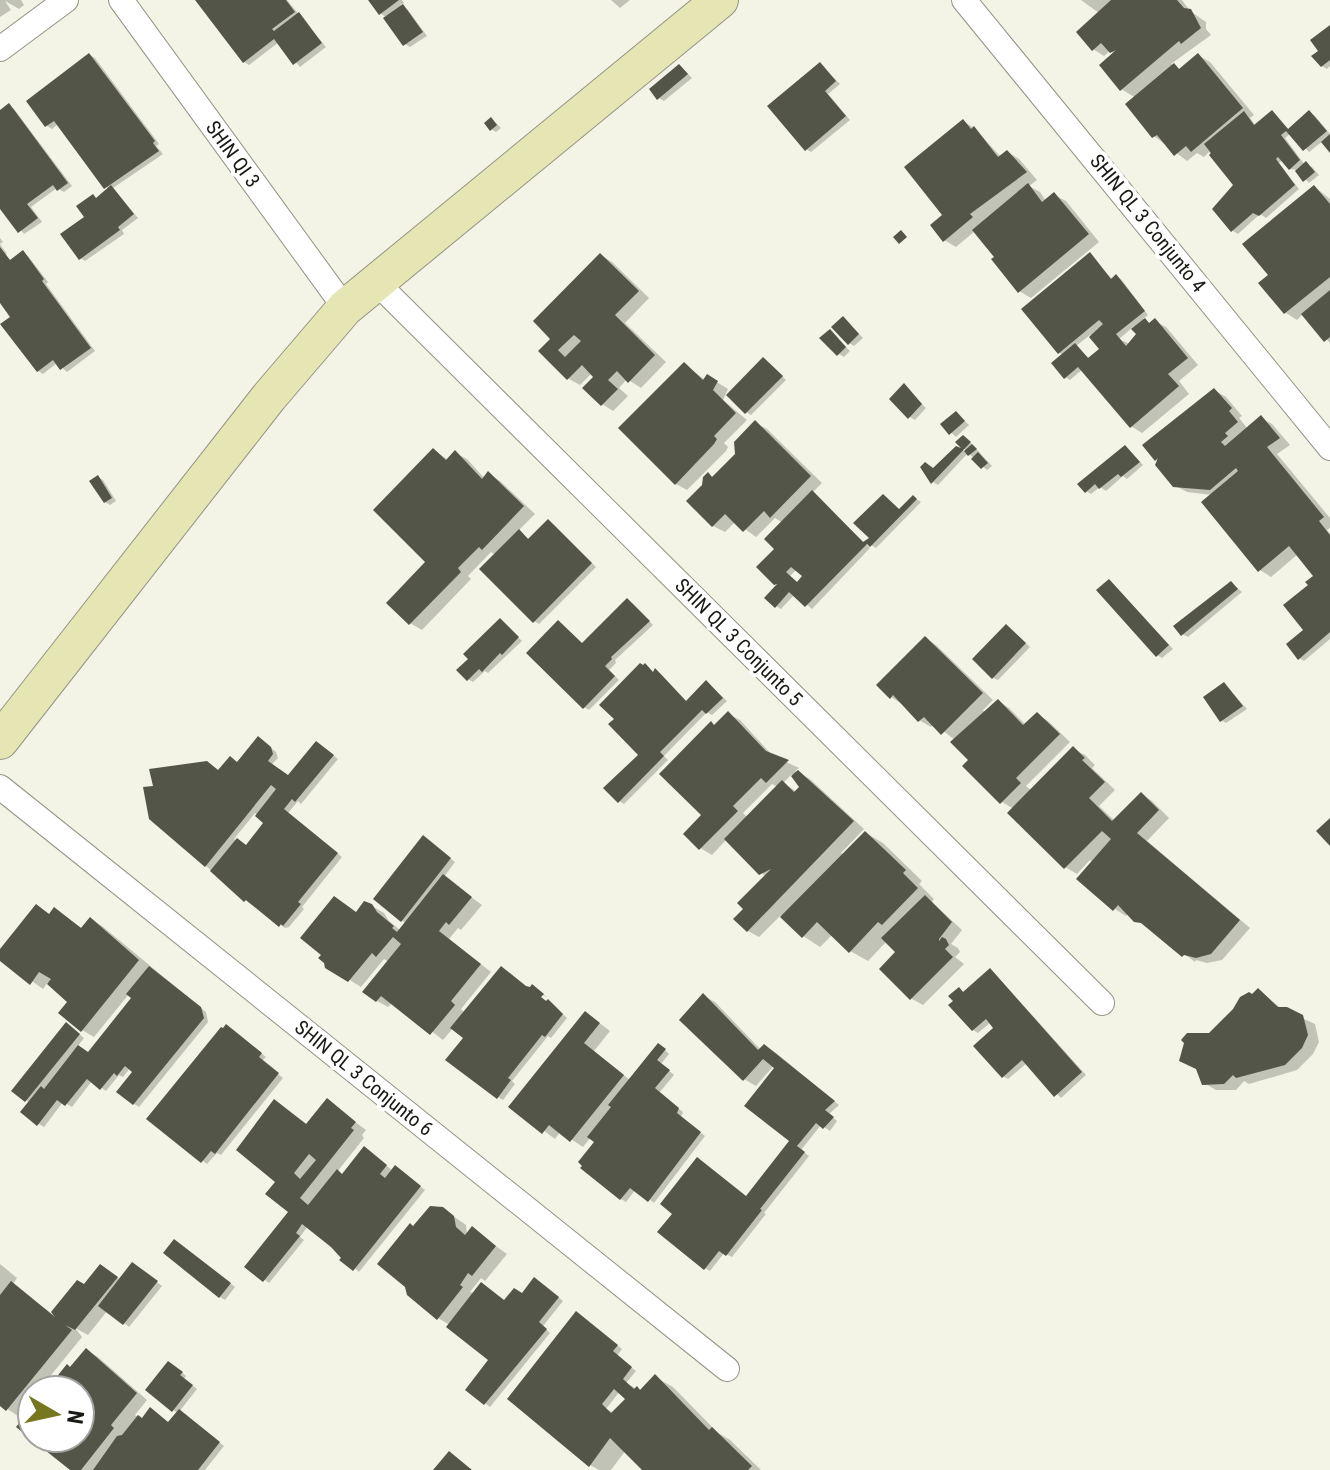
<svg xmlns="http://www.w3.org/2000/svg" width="1330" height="1470" viewBox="0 0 1330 1470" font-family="'Roboto Condensed',sans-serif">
	<rect width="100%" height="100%" fill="#f3f4e5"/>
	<g fill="#0003" fill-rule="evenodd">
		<polygon points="0,0 21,0 24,5 19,9 5,1 11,10 0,17"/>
		<polygon points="198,0 287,0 326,47 300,67 279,42 249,65 244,62"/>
		<polygon points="370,0 402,0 404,3 400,5 408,10 427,36 410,47 405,44 387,18 380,13"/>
		<polygon points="611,0 630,0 620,8"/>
		<polygon points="1081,0 1182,0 1190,11 1206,22 1206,29 1211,35 1171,64 1181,70 1198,55 1210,62 1254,115 1250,118 1256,126 1272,113 1289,130 1310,113 1315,116 1330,134 1330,150 1323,141 1309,152 1291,133 1285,138 1305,165 1312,167 1319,175 1309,183 1297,170 1290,169 1283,160 1279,163 1299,189 1266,218 1260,214 1238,234 1233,231 1236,185 1209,152 1204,157 1197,153 1187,161 1154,136 1136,98 1121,89 1115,54 1110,51 1104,56 1093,49 1099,13"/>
		<polygon points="1330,28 1330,66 1327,69 1322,66 1321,51"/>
		<polygon points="90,55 95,58 159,144 156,146 163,154 113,188 138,218 122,230 124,234 85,261 80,258 87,217 98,199 109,190 58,124 52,129 47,126"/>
		<polygon points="820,64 840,84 828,94 850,120 811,152 806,149"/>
		<polygon points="680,66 692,78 664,101 659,98"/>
		<polygon points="9,106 14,109 72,186 64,192 57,188 31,207 42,222 24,234 0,205 0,112"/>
		<polygon points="492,119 501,128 496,132 491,129"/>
		<polygon points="963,121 974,128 1001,157 1008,152 1019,159 1037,180 1029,186 1040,192 1046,201 1054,195 1066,201 1099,242 1031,298 1019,291 997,257 975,231 956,247 944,240 945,215"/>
		<polygon points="1315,187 1330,199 1330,343 1303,314 1297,320 1286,313 1261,284 1271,276"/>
		<polygon points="0,238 3,242 0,244 7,254 5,255 12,262 23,253 28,256 48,282 46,284 95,351 67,372 57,363 43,374 38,371 12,317 0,299"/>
		<polygon points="600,255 612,262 649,298 625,323 666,362 641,388 627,379 619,388 628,396 613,411 602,404 596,377 592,373 580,385 569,379 541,351 553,338"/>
		<path d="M 1090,255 L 1113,280 L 1116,276 L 1121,279 L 1148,315 L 1143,319 L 1151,324 L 1155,321 L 1166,327 L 1198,365 L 1179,381 L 1189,394 L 1142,433 L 1131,426 L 1083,369 L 1070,380 L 1065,377 L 1064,355 L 1059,353 ZM 1133,327 L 1138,334 L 1130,344 L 1119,339 ZM 1090,335 L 1103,348 L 1090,359 L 1076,346 Z"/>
		<polygon points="844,318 863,338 854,346 849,343"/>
		<polygon points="830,331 850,351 844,357 839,354"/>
		<polygon points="769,363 786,380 751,415 746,412"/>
		<polygon points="684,364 705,380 707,376 728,389 723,400 747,420 724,443 728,447 726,451 687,490 676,484"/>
		<polygon points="904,386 926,408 915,420 910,417"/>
		<polygon points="1214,390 1226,397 1242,416 1239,418 1248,429 1261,418 1272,424 1290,445 1277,454 1330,518 1330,528 1327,530 1330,534 1330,639 1304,661 1299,658 1306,631 1311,586 1316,577 1298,554 1271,577 1260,570 1212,495 1187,492 1174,485 1156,459"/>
		<polygon points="956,413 969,425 956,437 943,425"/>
		<path d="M 755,423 L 767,429 L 822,483 L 812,493 L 870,548 L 812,609 L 795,594 L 781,609 L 776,606 L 779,585 L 775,583 L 777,549 L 783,523 L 775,518 L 756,537 L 735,522 L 725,532 L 713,526 L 704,486 L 708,475 L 714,478 L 737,455 ZM 797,569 L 804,576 L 798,583 L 790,576 Z"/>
		<polygon points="968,440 992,466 987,470 968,453 938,485 933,482 930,476 934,470 956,448 968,452 958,442"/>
		<polygon points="1126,447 1143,465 1127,479 1123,476 1106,491 1100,487 1091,494 1086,491"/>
		<polygon points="434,450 448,460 455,453 467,459 485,479 489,474 500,481 535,514 518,531 530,540 553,524 596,567 539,624 534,621 495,555 491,552 468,576 471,579 422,630 410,623 428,562"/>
		<polygon points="98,477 103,480 116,501 110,505 105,502"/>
		<polygon points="913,497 921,502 876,548 866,542"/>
		<polygon points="1110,581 1173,649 1162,658 1157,655"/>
		<polygon points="1231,583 1242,592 1188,637 1182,634"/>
		<polygon points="632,603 653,625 615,660 616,663 609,670 619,680 589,710 584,707 583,645"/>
		<polygon points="500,620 522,641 488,673 485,671 473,682 468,679 470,659"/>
		<polygon points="1007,626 1030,647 998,680 993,678"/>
		<polygon points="925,638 936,645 993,700 983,710 985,713 998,701 1009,708 1026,725 1037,714 1048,721 1070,742 1026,786 1032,791 1073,749 1085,755 1095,765 1092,768 1115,790 1099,806 1115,821 1141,794 1152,801 1169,818 1147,841 1250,928 1222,960 1207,963 1196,960 1195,962 1129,912 1126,916 1115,909 1078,879 1093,862 1090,860 1077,874 1065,867 1014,809 1002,802 965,766 971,760 955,740 934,724 931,727 919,720 902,704 891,697"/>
		<polygon points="645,666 654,673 656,671 661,674 687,702 711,686 727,701 712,715 707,712 664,756 668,760 624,804 619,801 641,755 616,719"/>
		<polygon points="1225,685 1247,709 1226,723 1221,720"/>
		<path d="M 728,714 L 740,720 L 773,756 L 799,768 L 795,771 L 810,779 L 864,829 L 841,853 L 844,855 L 866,833 L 883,843 L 922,881 L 919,884 L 934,899 L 932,902 L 962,930 L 951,944 L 958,948 L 960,952 L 955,957 L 964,964 L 923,1005 L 912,999 L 881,969 L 898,952 L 887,941 L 868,961 L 850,951 L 833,934 L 820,947 L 803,936 L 781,915 L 759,937 L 748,931 L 766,877 L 727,839 L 712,855 L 700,848 L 715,726 ZM 792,774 L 801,787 L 797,792 L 783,783 ZM 772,784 L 778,787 L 748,818 L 743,813 Z"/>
		<path d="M 264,742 L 276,752 L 278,758 L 271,765 L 289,777 L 322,746 L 338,759 L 301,804 L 298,801 L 288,813 L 342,857 L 302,907 L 304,909 L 289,927 L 285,928 L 245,900 L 206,866 L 219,772 L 238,764 ZM 255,813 L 266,823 L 247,847 L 234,839 Z"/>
		<polygon points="428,841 455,862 444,877 482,905 461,930 458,928 449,939 491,972 461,1009 465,1013 528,989 538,990 548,998 534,990 532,994 553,1004 567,1018 551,1038 548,1036 512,1081 515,1084 503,1100 498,1097 466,1038 453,1028 443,1040 393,1002 388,1007 377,1001 389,962 384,959 361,987 327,966 357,914 372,906 384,913 389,921 400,930 406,923 402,921"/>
		<polygon points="36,906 50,915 55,910 83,929 90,919 102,926 206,1012 208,1022 139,1107 134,1104 135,1072 130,1068 123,1077 119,1075 106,1091 92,1081 72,1107 63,1102 44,1127 39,1124 30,1103 26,1100 71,1027 84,1038 77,1047 89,1054 133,998 129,994 94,1037 82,1030 70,1002 48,982 43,989 0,958 0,953"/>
		<polygon points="995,974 1086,1075 1061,1098 1027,1063 1008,1079 1003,1076 996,1028 991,1022 978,1033 973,1030 959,989 965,993"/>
		<polygon points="1258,990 1282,1009 1315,1024 1319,1042 1313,1054 1297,1070 1249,1084 1244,1081 1236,1090 1216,1090 1204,1083 1210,1035"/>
		<polygon points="704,996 715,1002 761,1050 765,1046 776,1053 839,1105 829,1114 837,1121 830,1131 821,1125 801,1150 809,1156 764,1213 766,1214 732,1257 724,1253 710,1271 705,1268 747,1198 792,1141 779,1064 777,1062 756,1086 744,1079"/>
		<polygon points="586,1013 610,1031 594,1051 630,1080 663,1048 669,1054 661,1064 674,1075 659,1093 683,1112 681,1117 705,1136 654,1203 636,1189 626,1202 621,1199 596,1142 591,1137 583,1147 560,1132 555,1139 511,1106"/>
		<polygon points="232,1029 266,1057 262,1061 283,1078 221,1155 217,1153 207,1164 149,1119"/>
		<polygon points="275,1101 308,1125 327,1101 366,1130 362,1135 364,1138 337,1172 344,1176 370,1152 393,1171 401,1171 425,1190 359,1272 308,1226 300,1237 304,1240 269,1283 247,1266 291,1212 278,1182"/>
		<polygon points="443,1209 466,1225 467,1235 472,1229 507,1254 485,1281 481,1278 470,1292 505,1302 523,1295 540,1282 563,1301 543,1326 550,1333 490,1407 468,1390 491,1360 450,1325 438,1318 415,1228"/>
		<polygon points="180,1244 235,1287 225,1300 220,1297"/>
		<polygon points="0,1264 17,1278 13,1284 52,1314 78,1282 85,1286 112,1273 121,1280 138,1268 162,1286 129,1327 108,1310 88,1335 75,1328 82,1337 39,1390 32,1390 32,1399 18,1416 0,1404"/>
		<path d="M 582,1317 L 622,1349 L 617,1356 L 636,1371 L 626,1383 L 642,1392 L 655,1377 L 673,1387 L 718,1433 L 730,1440 L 761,1470 L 644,1470 L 626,1450 L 611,1470 L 599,1470 L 590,1465 ZM 620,1391 L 628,1398 L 614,1413 L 606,1409 Z"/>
		<polygon points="86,1350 98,1357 147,1400 135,1415 143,1420 170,1424 178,1413 173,1410 174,1366 186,1376 184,1379 197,1389 179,1412 224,1446 205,1470 73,1470 34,1438 80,1438 80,1390 48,1390"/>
	</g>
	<g fill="#545549" fill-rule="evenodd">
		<polygon points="195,0 286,0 295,12 272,29 274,31 299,12 322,43 293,65 274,39 243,63"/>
		<polygon points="368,0 399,0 379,15"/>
		<polygon points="1111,0 1177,0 1184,8 1191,9 1201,28 1181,44 1179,41 1120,91 1099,65 1116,50 1110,53 1101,43 1092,51 1076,32"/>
		<polygon points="403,4 423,32 403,46 383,18"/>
		<polygon points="1330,25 1330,60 1321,67 1311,56 1318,51 1310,40"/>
		<polygon points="89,53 155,141 153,143 159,151 104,189 54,121 45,127 26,101"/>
		<polygon points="1198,53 1243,108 1191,152 1186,146 1174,156 1157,135 1152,138 1125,104 1174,63 1179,69"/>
		<polygon points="820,62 836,81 825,91 846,116 805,151 767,106"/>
		<polygon points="679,64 688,74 657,100 649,89"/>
		<polygon points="9,103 68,183 57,191 53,185 27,204 38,218 18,233 0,209 0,110"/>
		<polygon points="1272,110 1288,129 1309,110 1327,131 1303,151 1286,131 1281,135 1300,160 1289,170 1278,157 1276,159 1295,185 1259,216 1253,213 1231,232 1212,209 1233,185 1209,155 1211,153 1204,144 1244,111 1254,125"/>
		<polygon points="491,117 497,125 490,131 484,123"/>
		<polygon points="963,119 971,129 974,126 998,157 1007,150 1027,172 970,214 973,217 943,242 930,225 942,215 904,167"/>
		<polygon points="1330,134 1330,153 1321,142"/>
		<polygon points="1306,161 1315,172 1303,182 1295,171"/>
		<polygon points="1028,183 1042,202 1054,192 1089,234 1018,293 991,259 994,257 972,230"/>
		<polygon points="111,185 134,214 118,227 120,230 79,260 60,234 84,217 76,206 93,194 96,198"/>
		<polygon points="1314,185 1330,204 1330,277 1284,314 1258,283 1268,275 1242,244"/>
		<polygon points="901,230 907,237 899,244 893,237"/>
		<polygon points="0,247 10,260 23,250 44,279 42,281 91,348 60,370 53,360 37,372 0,324 10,317 0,303"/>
		<polygon points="1090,252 1111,279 1116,274 1145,311 1116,334 1126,346 1136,334 1131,329 1145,318 1149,323 1155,318 1188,358 1168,374 1179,386 1130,428 1078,367 1064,379 1051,363 1075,343 1088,358 1099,349 1089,337 1103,324 1099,320 1058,354 1021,309"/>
		<path d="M 600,253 L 639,291 L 615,315 L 655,355 L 628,383 L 617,371 L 608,380 L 618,389 L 601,406 L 582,388 L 593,377 L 582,365 L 567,380 L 538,351 L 550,339 L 533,321 ZM 574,335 L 581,341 L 565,357 L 558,350 Z"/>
		<polygon points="1330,290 1330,337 1324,342 1301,314"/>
		<polygon points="843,316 859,334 848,345 831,327"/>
		<polygon points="830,329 846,347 837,356 819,338"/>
		<polygon points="763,357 783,376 745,414 726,395"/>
		<polygon points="684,362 703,380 707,374 718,381 713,390 736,413 714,436 717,439 714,444 675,485 618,428"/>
		<polygon points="904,383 922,404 908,419 889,399"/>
		<polygon points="1214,388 1232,408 1229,411 1238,422 1225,433 1228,436 1221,442 1225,446 1261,415 1280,438 1267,447 1324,517 1319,521 1330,535 1330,632 1298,660 1286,644 1303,630 1283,605 1308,585 1305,582 1313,576 1289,546 1258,572 1201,502 1238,471 1236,468 1210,490 1173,487 1155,465 1158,458 1155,461 1142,445"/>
		<polygon points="956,411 965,421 949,435 940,424"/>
		<polygon points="755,420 811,476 770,518 764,511 743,532 725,514 712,527 686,501 702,485 703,477 708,472 712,477 735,454 734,442"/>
		<polygon points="963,435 971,442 931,484 920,467 925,462 933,468 956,446 961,448 955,442"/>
		<polygon points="972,444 977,449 968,456 964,451"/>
		<polygon points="1125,445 1140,462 1121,477 1118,474 1099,489 1095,484 1085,493 1077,484"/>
		<polygon points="433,448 446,460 455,450 482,479 488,471 524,506 482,550 479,547 458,568 461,572 409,625 386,603 425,562 373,510"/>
		<polygon points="978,452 988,463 981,469 971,459"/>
		<polygon points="98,475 112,498 104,503 89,481"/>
		<path d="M 812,490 L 863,542 L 869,538 L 853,523 L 883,494 L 899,509 L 913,495 L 917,499 L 870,547 L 867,544 L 805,607 L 789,592 L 775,608 L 764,598 L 777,584 L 774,585 L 756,567 L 774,549 L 764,539 ZM 791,567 L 802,576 L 797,582 L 786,572 Z"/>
		<polygon points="548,519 592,563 533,623 479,569 519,529 528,539"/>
		<polygon points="1109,579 1169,645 1156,657 1096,590"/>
		<polygon points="1231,581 1238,589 1181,636 1173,626"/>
		<polygon points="627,598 650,621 611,657 612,659 605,666 615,676 583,709 526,653 558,620 582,643"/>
		<polygon points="500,618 519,637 502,655 500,653 482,672 479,669 467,681 456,670 468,659 463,654"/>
		<polygon points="1006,624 1026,643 992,679 972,659"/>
		<polygon points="925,636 983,693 941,735 924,717 918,722 893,695 890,699 876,685"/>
		<polygon points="640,663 643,665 645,663 653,672 655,668 686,701 706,680 723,698 706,714 702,710 660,752 664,756 618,803 603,788 638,755 608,724 614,719 599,705"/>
		<polygon points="1224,682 1243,706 1220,722 1203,697"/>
		<polygon points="998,699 1023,725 1037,712 1060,734 1016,778 1021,783 1000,804 962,766 968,760 950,742"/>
		<polygon points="728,711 766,751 789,760 766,783 761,778 733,806 738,811 699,850 683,834 701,815 659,774 708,724 711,721 714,725"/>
		<polygon points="258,736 271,747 273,754 268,761 288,775 316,741 334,755 295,802 292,799 284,809 338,853 298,902 301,904 283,926 281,924 279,927 246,900 244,902 210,871 237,838 246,845 263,823 255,816 276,789 271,785 205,867 149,819 143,787 153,786 149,769 207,761 218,770 230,756 237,762"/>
		<polygon points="1073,746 1085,758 1082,760 1105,782 1089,798 1112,821 1141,792 1159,810 1137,833 1240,920 1211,954 1196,958 1184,955 1182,957 1141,923 1134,922 1118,905 1113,911 1076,879 1111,839 1102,831 1064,869 1007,813"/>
		<polygon points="798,770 854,821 747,932 733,919 743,909 737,903 771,869 759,875 724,839 782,780 794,792 799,787 791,776"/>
		<polygon points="1330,818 1330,846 1316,831"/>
		<polygon points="865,831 906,870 903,873 918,888 882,925 878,922 849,953 817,922 802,938 780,917"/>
		<polygon points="423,835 451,858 401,922 373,899"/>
		<polygon points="443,874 472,897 449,925 446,922 439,931 481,964 451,1001 455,1005 430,1035 381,996 376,1002 362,992 401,944 393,937 376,957 372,953 348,982 325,968 324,963 318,958 321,955 300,938 334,896 356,912 364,901 372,904 377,912 394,926 392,928 397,932"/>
		<polygon points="925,895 952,922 939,939 939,941 942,937 946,939 949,945 945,949 953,957 910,1000 879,969 895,952 881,938"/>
		<polygon points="36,904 49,914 54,907 81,928 90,917 139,960 81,1032 58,1013 67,1002 47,984 51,979 39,972 30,985 0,961 0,949"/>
		<polygon points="149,966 201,1007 204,1018 133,1105 116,1092 132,1072 125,1066 117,1076 114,1073 100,1090 87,1079 65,1106 57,1100 37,1126 20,1112 41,1086 44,1089 78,1045 88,1052 131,998 126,994"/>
		<polygon points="501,966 526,986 530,987 532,984 544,994 541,997 546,1001 548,999 563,1014 545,1037 542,1035 508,1078 511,1080 497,1099 445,1060 463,1038 450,1028"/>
		<polygon points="990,968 1082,1072 1054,1097 1022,1060 1002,1078 973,1046 993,1028 986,1019 972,1031 948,1005 953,1001 948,996 959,987 963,992"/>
		<polygon points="1258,988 1278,1007 1287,1007 1303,1015 1308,1035 1302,1048 1285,1065 1236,1078 1233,1075 1224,1084 1202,1085 1196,1069 1179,1061 1184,1043 1181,1040 1187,1033 1209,1033 1233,1009 1240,997 1249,992 1252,994"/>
		<polygon points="703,993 758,1050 764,1044 835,1101 825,1110 834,1117 823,1129 816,1123 797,1146 805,1152 760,1209 762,1210 726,1256 719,1251 704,1270 657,1232 672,1214 660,1204 697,1157 746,1196 789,1141 744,1106 774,1068 763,1059 743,1081 679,1020"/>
		<polygon points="585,1011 600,1023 584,1043 624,1075 570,1142 549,1125 542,1134 508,1107"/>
		<polygon points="66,1022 80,1034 25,1102 11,1091"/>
		<polygon points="226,1024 262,1053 259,1057 279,1073 215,1154 211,1151 201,1163 146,1119 221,1027 223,1028"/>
		<polygon points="658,1043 666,1049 657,1060 670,1070 655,1088 679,1108 677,1113 701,1132 648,1202 630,1188 620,1200 580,1168 582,1166 578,1162 594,1142 587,1137 611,1107 608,1105"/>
		<path d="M 327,1098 L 356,1122 L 351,1128 L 354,1130 L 300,1198 L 308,1205 L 337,1169 L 342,1174 L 364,1146 L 387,1165 L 380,1174 L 385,1178 L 395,1165 L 421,1186 L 353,1271 L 339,1260 L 341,1258 L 331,1247 L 302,1224 L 296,1233 L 300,1236 L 263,1282 L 244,1267 L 288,1212 L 265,1194 L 275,1182 L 236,1150 L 274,1099 L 306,1124 ZM 309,1154 L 316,1160 L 300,1179 L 294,1173 Z"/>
		<polygon points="430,1206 443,1207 454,1216 456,1227 465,1235 472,1226 496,1246 472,1276 468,1273 460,1285 463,1287 437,1320 407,1295 405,1287 377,1264 410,1223 413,1226"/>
		<polygon points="174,1239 231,1283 219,1298 163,1253"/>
		<polygon points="132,1262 158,1281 123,1325 98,1306"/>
		<polygon points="100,1264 118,1277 75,1330 65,1325 72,1330 6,1411 0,1406 0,1295 11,1281 55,1317 51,1312 77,1280 84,1284"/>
		<polygon points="534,1277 559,1297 539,1322 547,1329 484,1405 465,1390 488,1360 446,1327 481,1282 504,1300 514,1288 522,1293"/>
		<path d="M 576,1311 L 618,1345 L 613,1351 L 632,1367 L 623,1379 L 634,1389 L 637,1386 L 640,1390 L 655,1374 L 709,1430 L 712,1427 L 752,1466 L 748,1470 L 642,1470 L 610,1438 L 589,1467 L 507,1399 ZM 614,1389 L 625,1399 L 611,1413 L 602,1404 Z"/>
		<polygon points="86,1348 137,1393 111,1425 114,1428 81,1470 70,1470 16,1427 32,1407 32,1438 80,1438 80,1390 46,1390 67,1364 70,1367"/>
		<polygon points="168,1361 183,1372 180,1375 193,1385 172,1412 145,1390"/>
		<polygon points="150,1407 168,1422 179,1409 220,1442 198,1470 93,1470 117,1436 122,1435 138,1415 142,1418"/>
		<polygon points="449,1451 472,1470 433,1470"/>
	</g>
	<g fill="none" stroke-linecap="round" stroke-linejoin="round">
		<defs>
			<g id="street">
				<polyline points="121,0 345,308"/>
				<polyline points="964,0 1330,448"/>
				<polyline points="0,49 66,0"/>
				<polyline points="376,282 1102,1003"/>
				<polyline points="0,787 727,1369"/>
			</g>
			<polyline id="secondary" points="0,741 269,397 345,308 720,0"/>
		</defs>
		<use href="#street" stroke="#939486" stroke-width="26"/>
		<use href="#secondary" stroke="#939486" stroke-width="38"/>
		<use href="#street" stroke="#fff" stroke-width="24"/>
		<use href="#secondary" stroke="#e6e6b5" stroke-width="36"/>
	</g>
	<g text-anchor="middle" stroke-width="8" stroke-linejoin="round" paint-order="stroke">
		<g font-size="20" fill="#181913" stroke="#fff">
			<text transform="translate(233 154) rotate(54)" y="7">SHIN QI 3</text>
			<text transform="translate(1148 223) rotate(51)" y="7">SHIN QL 3 Conjunto 4</text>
			<text transform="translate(739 642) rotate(45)" y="7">SHIN QL 3 Conjunto 5</text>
			<text transform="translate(364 1078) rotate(39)" y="7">SHIN QL 3 Conjunto 6</text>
		</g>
	</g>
	<g transform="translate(56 1414) rotate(99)"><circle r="38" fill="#ffffff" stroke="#a3a3a1" stroke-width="2"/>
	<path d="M0-6L14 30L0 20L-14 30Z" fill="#76771f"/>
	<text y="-12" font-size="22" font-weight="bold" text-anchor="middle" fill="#181913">N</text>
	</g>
</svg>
